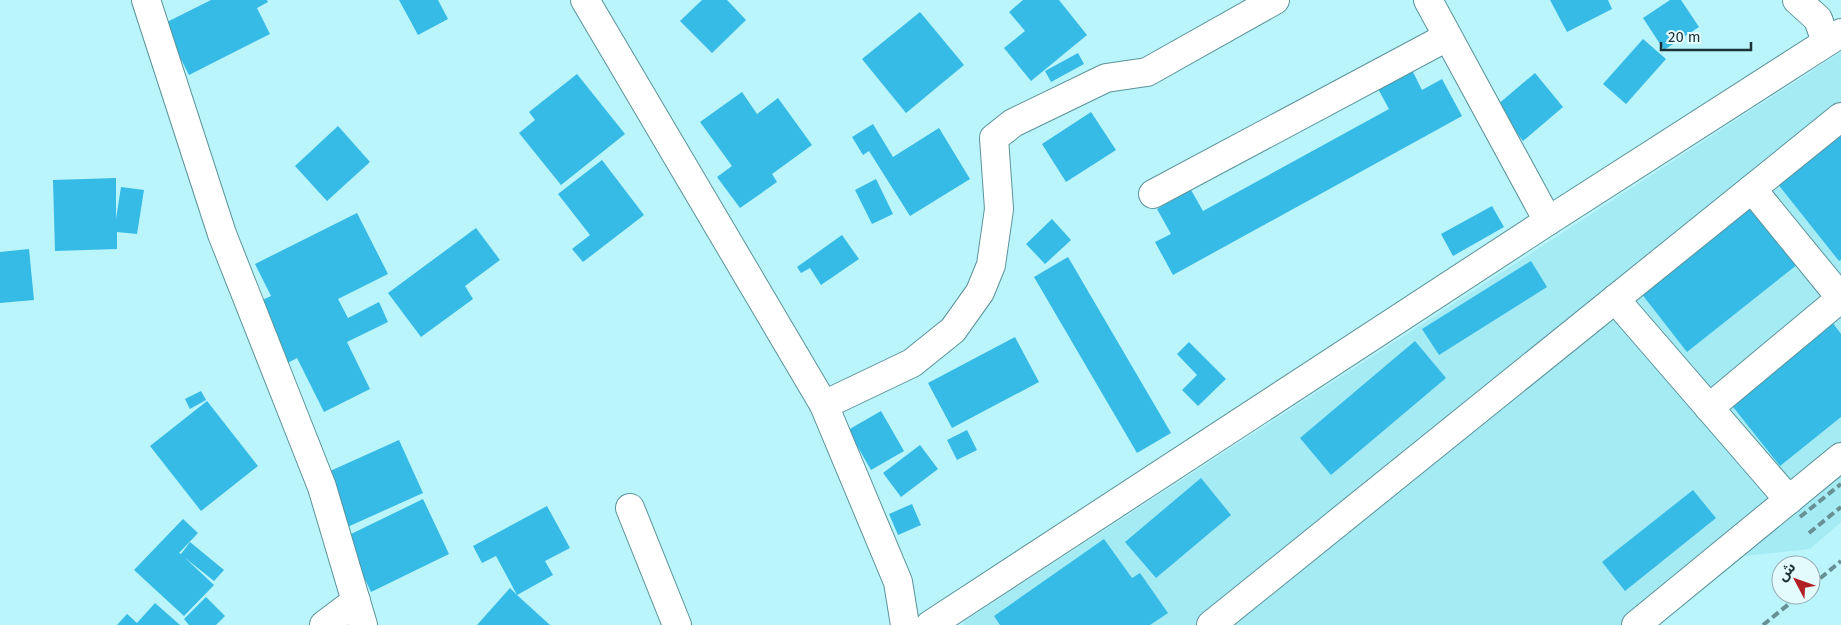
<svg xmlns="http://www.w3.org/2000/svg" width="1841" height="625" viewBox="0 0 1841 625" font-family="'Fira Sans','Noto Sans Arabic',sans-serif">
	<rect width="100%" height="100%" fill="#baf5fc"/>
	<polygon fill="#a5ebf4" points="1841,52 1841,522 1810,549 1744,556 1659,625 963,625 963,622"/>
	<g fill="#36bae6">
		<polygon points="211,0 267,0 268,2 257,8 270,34 189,75 163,24"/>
		<polygon points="399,0 438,0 448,19 418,35"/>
		<polygon points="702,0 727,0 746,20 712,53 680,21"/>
		<polygon points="1023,0 1059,0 1087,35 1031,81 1004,48 1025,31 1009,12"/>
		<polygon points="1550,0 1608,0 1612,9 1567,32"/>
		<polygon points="1670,0 1681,0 1699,27 1664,50 1643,18"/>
		<polygon points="920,12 964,65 906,113 862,59"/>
		<polygon points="1643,39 1666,59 1626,104 1603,84"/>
		<polygon points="1078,53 1084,64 1051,82 1045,71"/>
		<polygon points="1411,68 1422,90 1442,79 1462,116 1173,275 1155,242 1171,234 1157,209 1191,190 1203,211 1389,109 1377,87"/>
		<polygon points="1535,73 1563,107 1523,141 1508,122 1490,111"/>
		<polygon points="577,74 625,134 561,185 519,133 535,120 529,112"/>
		<polygon points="742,92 757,114 778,98 812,145 772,174 777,182 740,208 717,177 732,166 700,122"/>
		<polygon points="1091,112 1116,150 1066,182 1042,144"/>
		<polygon points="873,124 893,157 939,128 970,179 910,216 869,151 863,155 852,137"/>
		<polygon points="1841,124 1841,260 1839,261 1773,178"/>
		<polygon points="338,126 370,162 327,201 295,166"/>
		<polygon points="602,160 644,215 583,262 572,249 590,235 558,194"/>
		<polygon points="116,178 116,219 121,187 144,190 137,234 117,232 117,249 55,251 53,180"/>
		<polygon points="876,179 893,214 872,224 855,190"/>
		<polygon points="1752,205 1798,264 1687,352 1641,293"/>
		<polygon points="1492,206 1504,227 1453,256 1441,234"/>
		<polygon points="357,213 388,274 338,299 348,318 379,302 388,322 347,342 370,389 324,412 297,358 286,364 256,303 271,296 255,264"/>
		<polygon points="1052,219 1071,240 1045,264 1026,244"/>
		<polygon points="476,228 500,260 465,286 473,299 421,337 388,293"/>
		<polygon points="842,235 859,259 821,285 810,268 801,273 797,267"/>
		<polygon points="29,249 34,300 0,303 0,252"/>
		<polygon points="1068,257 1171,433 1137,453 1034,277"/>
		<polygon points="1531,261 1547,287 1439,355 1422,329"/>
		<polygon points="1832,322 1841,334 1841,417 1780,466 1730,403"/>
		<polygon points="1015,337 1039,382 952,428 928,383"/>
		<polygon points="1415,341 1446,378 1331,475 1300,438"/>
		<polygon points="1189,342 1226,379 1198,406 1182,390 1197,375 1177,354"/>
		<polygon points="201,391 206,400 190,409 185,399"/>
		<polygon points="207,401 258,466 201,511 150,446"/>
		<polygon points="881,411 904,451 871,470 848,430"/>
		<polygon points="967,430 977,450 957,460 947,440"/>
		<polygon points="399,440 423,493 343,529 319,476"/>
		<polygon points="920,445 938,469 901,497 883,473"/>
		<polygon points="1201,478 1231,515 1156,578 1125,542"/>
		<polygon points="1693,490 1716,518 1625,591 1602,562"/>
		<polygon points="423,499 449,554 371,592 345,537"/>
		<polygon points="912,504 921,525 898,535 889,514"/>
		<polygon points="547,506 570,548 545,561 553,575 517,595 550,625 477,625 510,588 517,595 496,556 482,563 473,546"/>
		<polygon points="183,519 198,533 179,553 181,554 190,542 224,570 214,581 184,557 214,585 184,616 134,570"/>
		<polygon points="1104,539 1132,578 1140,573 1168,613 1150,625 1000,625 994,616"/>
		<polygon points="206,597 225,616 216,625 189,625 184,619"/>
		<polygon points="155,603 180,625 117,625 127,614 137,623"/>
	</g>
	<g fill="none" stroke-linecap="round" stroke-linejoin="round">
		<defs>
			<g id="minor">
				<polyline points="146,0 222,234 322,487 363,625"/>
				<polyline points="585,0 824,405 898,582 905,625"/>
				<polyline points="1428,0 1548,221"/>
				<polyline points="1797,0 1818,19 1826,42"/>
				<polyline points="1752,189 1841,298"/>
				<polyline points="1153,194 1447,37"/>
				<polyline points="1615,299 1789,500"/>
				<polyline points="824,405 912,363 953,330 980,292 991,265 999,209 994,138 1013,123 1106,78 1147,72 1275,0"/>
				<polyline points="1709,408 1841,298"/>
				<polyline points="630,508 677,625"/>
				<polyline points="324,625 356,601"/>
				<polyline points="930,625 1548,221 1841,33"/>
				<polyline points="1211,625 1841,117"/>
				<polyline points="1636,625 1841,457"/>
			</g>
		</defs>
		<use href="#minor" stroke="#5b939a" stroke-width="30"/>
		<use href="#minor" stroke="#fff" stroke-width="28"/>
		<g stroke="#679095" stroke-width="4" stroke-dasharray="8 4" stroke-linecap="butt">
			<polyline points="1800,517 1841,484"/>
			<polyline points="1809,533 1841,507"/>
			<polyline points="1811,586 1841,561"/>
			<polyline points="1763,625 1800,595"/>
		</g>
	</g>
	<g transform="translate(1796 580) rotate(311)"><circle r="24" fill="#e4fbfe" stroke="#94abae"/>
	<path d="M0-4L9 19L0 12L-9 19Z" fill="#b11f25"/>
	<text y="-8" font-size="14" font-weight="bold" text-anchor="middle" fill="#1b3336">ش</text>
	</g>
	<path d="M1661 42v8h90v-8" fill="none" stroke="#1b3336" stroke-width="2.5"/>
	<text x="1668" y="42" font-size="15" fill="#1b3336" stroke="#e4fbfe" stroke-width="4" paint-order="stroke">20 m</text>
</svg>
